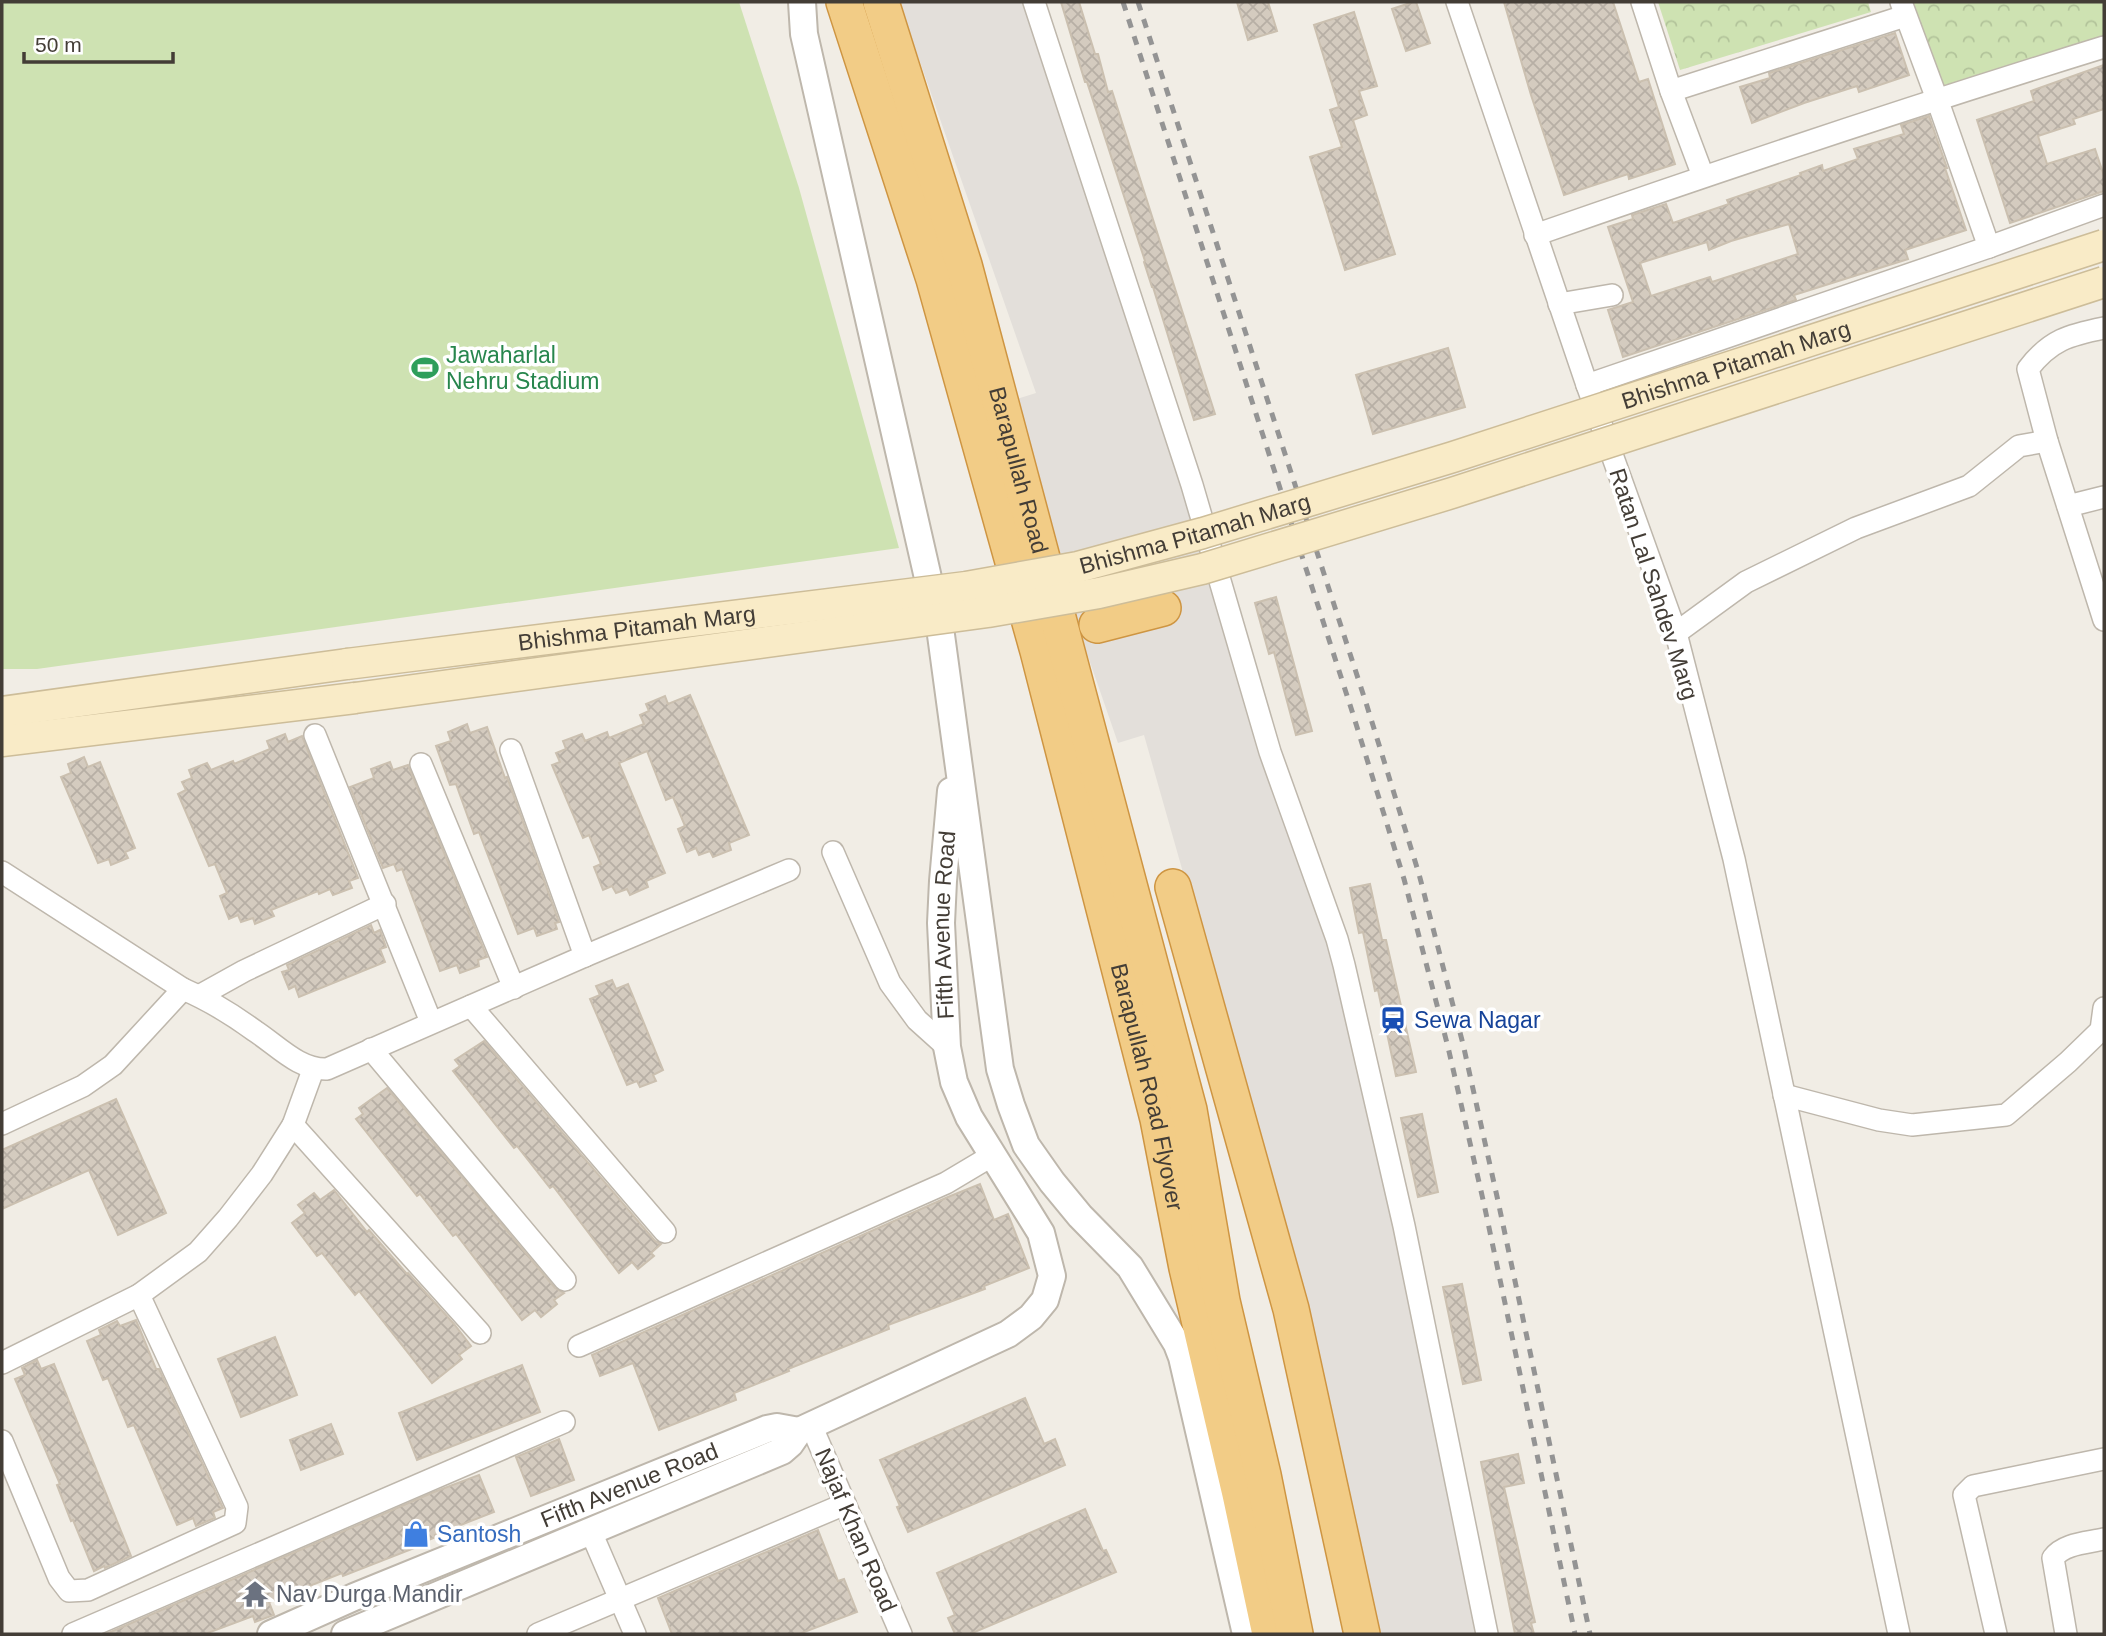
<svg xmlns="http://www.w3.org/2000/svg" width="2106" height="1636" viewBox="0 0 2106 1636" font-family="Arial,sans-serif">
	<defs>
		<pattern id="park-crowns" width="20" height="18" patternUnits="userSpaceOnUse" patternTransform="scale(1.75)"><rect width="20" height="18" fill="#cee2b2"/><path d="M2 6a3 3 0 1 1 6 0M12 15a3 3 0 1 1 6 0" fill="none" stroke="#b2c39a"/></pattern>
		<pattern id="building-cross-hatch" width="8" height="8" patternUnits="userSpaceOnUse" patternTransform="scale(1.75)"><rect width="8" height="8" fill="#d4cbbf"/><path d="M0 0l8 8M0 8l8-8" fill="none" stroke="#b7afa5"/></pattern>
	</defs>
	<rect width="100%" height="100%" fill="#f1ede5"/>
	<polygon fill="#e3dfda" points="899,2 1030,2 1342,969 1491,1634 1377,1634 1291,1253 1144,735 1118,743 1082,639 1056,537 1014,400 1036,393"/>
	<polygon fill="#cee2b2" points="2,2 739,2 799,188 899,548 37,669 2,669"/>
	<g fill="url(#park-crowns)">
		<polygon points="1658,2 1868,2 1871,12 1680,70"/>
		<polygon points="1913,2 2104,2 2104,38 1942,86"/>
	</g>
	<g fill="url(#building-cross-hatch)" stroke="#cbc0b0" stroke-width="2" fill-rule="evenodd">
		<polygon points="1061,2 1079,2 1095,54 1098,54 1108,92 1112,91 1215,414 1194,420 1153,287 1152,287 1144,262 1145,261 1087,82 1085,82"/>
		<polygon points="1237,2 1268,2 1277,31 1248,40"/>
		<polygon points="1413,2 1416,2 1430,43 1406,51 1392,9"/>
		<polygon points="1504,2 1613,2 1639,82 1648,79 1675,164 1629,179 1628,174 1564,195 1531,95"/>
		<polygon points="1354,12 1377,86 1359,91 1367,115 1353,120 1395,254 1345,270 1310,157 1342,147 1330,110 1339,107 1314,25"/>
		<polygon points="1895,33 1909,75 1859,92 1857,86 1804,103 1752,123 1740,87 1770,78 1769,73"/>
		<polygon points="2104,65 2104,109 2073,119 2075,124 2038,136 2047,164 2095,149 2104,176 2104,191 2010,223 1977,120 2034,101 2031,91"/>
		<path d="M 1929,116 L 1947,168 L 1945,168 L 1966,230 L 1905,250 L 1908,259 L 1794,295 L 1796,300 L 1623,357 L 1608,310 L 1633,302 L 1608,227 L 1633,219 L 1632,215 L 1666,204 L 1673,223 L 1729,204 L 1727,200 L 1801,175 L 1800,173 L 1822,165 L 1823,171 L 1858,159 L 1854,149 L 1904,134 L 1901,125 ZM 1789,224 L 1798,254 L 1712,282 L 1710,277 L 1651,296 L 1640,263 L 1707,242 L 1709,250 L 1731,241 Z"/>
		<polygon points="1448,348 1465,407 1373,434 1356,375"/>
		<polygon points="1276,597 1312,731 1296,735 1274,652 1269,654 1255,603"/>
		<polygon points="690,695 749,835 729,843 731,850 713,857 710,851 699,855 696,848 687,852 678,829 685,826 673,797 666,800 647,751 619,763 665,873 646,881 648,887 630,895 627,889 616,893 612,886 603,890 594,867 601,864 589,835 583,838 552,765 560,762 556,753 566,749 563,741 582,734 585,741 607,732 609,738 644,724 640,715 649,711 646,704 665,696 668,704"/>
		<polygon points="467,724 470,733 487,727 505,778 507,777 559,922 555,923 557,929 537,936 534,928 518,934 479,832 474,834 456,784 450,785 436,746 451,741 448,732"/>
		<polygon points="285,734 288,742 302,736 358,878 349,881 352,888 333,895 330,889 319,894 318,891 271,910 274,916 255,924 253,918 241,922 238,915 229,919 220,896 227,893 215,864 209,866 178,794 186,790 182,782 192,778 189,770 207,763 211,770 233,761 234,764 270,749 267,741"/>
		<polygon points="84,757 88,767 100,762 135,848 125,852 128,858 111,865 109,859 98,863 61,777 71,773 68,764"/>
		<polygon points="390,762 393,770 408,765 487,957 478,960 479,966 460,973 457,965 440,971 402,869 397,871 394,864 383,868 350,787 374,778 371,769"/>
		<polygon points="1370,884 1382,940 1386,940 1416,1072 1396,1076 1378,990 1375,991 1363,932 1359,933 1350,888"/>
		<polygon points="371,925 374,933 380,930 386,947 380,949 385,962 299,997 295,986 289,989 282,972 289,970 287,965"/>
		<polygon points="612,980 616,989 628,984 663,1070 653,1075 656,1081 640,1087 637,1081 627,1085 590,999 600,995 596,986"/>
		<polygon points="484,1041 655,1241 661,1244 651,1253 654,1256 638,1269 632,1262 619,1273 553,1186 550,1188 517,1146 514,1148 453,1071 460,1066 455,1060"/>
		<polygon points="387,1088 555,1288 564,1293 554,1300 557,1304 541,1317 535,1310 522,1320 456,1234 453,1236 420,1194 417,1196 356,1119 363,1114 359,1108"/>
		<polygon points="116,1099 166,1213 118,1235 89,1170 2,1209 2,1150"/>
		<polygon points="1422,1114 1438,1192 1418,1197 1401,1118"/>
		<polygon points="980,1184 994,1220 1008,1214 1029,1268 984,1286 985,1289 888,1325 889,1329 788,1369 789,1371 734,1393 736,1400 659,1430 633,1363 600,1376 592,1355 948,1197"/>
		<polygon points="334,1190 367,1232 369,1230 407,1274 408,1273 454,1324 471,1346 459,1355 462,1359 432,1383 359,1291 355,1295 322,1253 317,1256 292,1223 305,1213 298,1205 314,1193 320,1200"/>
		<polygon points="1462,1284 1481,1380 1463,1384 1443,1287"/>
		<polygon points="136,1320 156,1369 159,1369 223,1508 213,1512 215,1518 196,1526 193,1518 177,1525 134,1425 128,1427 108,1378 103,1380 87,1341 101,1335 99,1330 117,1321 120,1326"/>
		<polygon points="275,1337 297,1395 241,1417 218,1359"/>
		<polygon points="37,1360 41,1369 54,1364 131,1556 105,1568 104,1566 94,1571 73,1520 71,1521 57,1485 60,1484 15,1379 25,1375 22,1368"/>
		<polygon points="522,1365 540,1412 417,1460 399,1413"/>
		<polygon points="1025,1398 1044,1444 1055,1439 1065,1465 908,1532 897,1507 900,1506 880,1460"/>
		<polygon points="331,1424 343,1454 301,1470 290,1440"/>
		<polygon points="559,1439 574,1480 531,1496 516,1457"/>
		<polygon points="1518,1454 1524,1483 1504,1487 1535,1622 1531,1623 1534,1634 1515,1634 1481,1462"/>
		<polygon points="479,1475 494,1512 435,1535 436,1537 416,1545 417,1547 343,1576 342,1573 269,1602 274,1615 255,1622 253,1616 205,1634 106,1634 434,1492"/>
		<polygon points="1085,1509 1103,1551 1106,1550 1116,1572 970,1634 955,1634 948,1618 955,1615 937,1573"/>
		<polygon points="818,1530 838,1581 844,1579 857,1612 799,1634 672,1634 658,1598"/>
	</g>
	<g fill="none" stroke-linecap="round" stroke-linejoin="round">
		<defs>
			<g id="minor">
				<polyline points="1034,2 1192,485 1270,752 1337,939 1344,965 1404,1226 1487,1634"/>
				<polyline points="1457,2 1587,385 1676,633 1734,859 1899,1634"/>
				<polyline points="1642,2 1671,91 1905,16"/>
				<polyline points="1901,2 1937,99 1989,247"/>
				<polyline points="1671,91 1703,176"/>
				<path d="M 1535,235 C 1724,169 1913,106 2104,47"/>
				<polyline points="1559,304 1612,295"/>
				<path d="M 2104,328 C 2069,335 2050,340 2028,369 L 2047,441 L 2104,620"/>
				<polyline points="1587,385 1989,247 2104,205"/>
				<polyline points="2068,506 2104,497"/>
				<polyline points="1676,633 1746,582 1856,528 1969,486 2019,446 2047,441"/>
				<polyline points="315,735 431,1022"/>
				<polyline points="511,750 585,956"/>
				<polyline points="421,764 514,988"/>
				<polyline points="833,852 890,983 917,1020 947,1047"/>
				<path d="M 2,872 L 183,989 C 209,1000 233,1015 255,1031 C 278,1046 299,1070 327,1069 L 585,956 L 789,870"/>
				<polyline points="199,996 244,971 385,904"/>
				<polyline points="471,1006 665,1232"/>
				<polyline points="371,1049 565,1280"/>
				<polyline points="1784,1095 1879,1120 1912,1125 2006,1115 2068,1062 2101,1030 2104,1008"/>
				<polyline points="2,1124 83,1086 113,1065 183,989"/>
				<polyline points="293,1125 480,1333"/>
				<polyline points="579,1346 946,1183 993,1155"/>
				<polyline points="2,1363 139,1295 198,1252 228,1218 262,1174 293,1125 313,1070"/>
				<polyline points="811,1425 901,1634"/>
				<polyline points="2,1441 59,1578 69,1591 88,1590 235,1523 237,1507 139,1295"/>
				<polyline points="591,1532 635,1634"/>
				<polyline points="73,1634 564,1422"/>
				<polyline points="538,1634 845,1504"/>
				<polyline points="1996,1634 1964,1495 1973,1486 2104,1459"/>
				<path d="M 2066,1634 L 2053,1558 C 2064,1543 2088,1543 2104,1539"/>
			</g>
			<g id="tertiary">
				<polyline points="802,2 804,34 941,635 1000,1069 1011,1105 1026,1145 1052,1182 1080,1216 1130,1267 1177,1344 1182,1357 1246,1634"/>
				<path id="s1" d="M 271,1634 L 354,1597 L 767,1429 L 777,1427 L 799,1431"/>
				<path id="s2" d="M 345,1634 L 782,1451 L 790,1444 L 799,1431 L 1008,1334 L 1031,1317 L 1045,1300 L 1052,1276 L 1041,1233 L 969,1117 L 954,1082 L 947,1047 L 941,923 L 943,881 L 951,791"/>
			</g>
			<g id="secondary">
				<polyline points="2,712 347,664"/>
				<polyline points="2,741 355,698"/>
			</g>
			<g id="trunk">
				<path id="s3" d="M 844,2 L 934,279 L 1038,651 L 1158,1119 L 1187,1268 L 1240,1494 L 1270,1634"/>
				<path id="s4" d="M 881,2 L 964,265 L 1189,1110 L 1222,1301 L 1263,1475 L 1295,1634"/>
				<polyline points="1097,625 1163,608"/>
				<polyline points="1173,887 1291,1309 1362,1634"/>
			</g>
		</defs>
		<use href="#minor" stroke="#beb7ac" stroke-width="24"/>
		<use href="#tertiary" stroke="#beb7ac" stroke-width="30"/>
		<use href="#secondary" stroke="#cdbd99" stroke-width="33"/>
		<use href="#trunk" stroke="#ce9542" stroke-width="38"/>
		<use href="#minor" stroke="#fff" stroke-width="21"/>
		<use href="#tertiary" stroke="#fff" stroke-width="26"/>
		<use href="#secondary" stroke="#f9ebc7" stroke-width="30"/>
		<use href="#trunk" stroke="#f2cc86" stroke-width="35"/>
		<g stroke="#949494" stroke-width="5" stroke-dasharray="9 9" stroke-linecap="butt">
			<polyline points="1123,2 1352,711 1404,879 1448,1047 1484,1204 1575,1634"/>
			<polyline points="1138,2 1367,706 1419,874 1463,1044 1498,1201 1590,1634"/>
		</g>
		<defs>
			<g id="secondary-bridge">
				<path id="s5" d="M 347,664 L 966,587 L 1078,567 L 1203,533 L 1453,457 L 2104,245"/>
				<polyline points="355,698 988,612 1099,593 1202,569 1452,493 2104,282"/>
			</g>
		</defs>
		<use href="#secondary-bridge" stroke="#cdbd99" stroke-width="33" stroke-linecap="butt"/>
		<use href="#secondary-bridge" stroke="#f9ebc7" stroke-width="30"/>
	</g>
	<defs>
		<symbol id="stadium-bare" viewBox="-9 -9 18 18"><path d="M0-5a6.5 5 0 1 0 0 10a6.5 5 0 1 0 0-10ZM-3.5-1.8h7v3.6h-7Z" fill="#2e9e5b" stroke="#fff" stroke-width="2.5" paint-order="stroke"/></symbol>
		<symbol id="station-bare" viewBox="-9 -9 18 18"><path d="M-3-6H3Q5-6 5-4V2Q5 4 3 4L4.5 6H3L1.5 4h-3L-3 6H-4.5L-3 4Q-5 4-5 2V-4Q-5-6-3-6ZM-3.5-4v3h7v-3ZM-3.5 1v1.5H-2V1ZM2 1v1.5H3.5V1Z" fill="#1a4fb4" stroke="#fff" stroke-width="2.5" paint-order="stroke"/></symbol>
		<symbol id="shop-bare" viewBox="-9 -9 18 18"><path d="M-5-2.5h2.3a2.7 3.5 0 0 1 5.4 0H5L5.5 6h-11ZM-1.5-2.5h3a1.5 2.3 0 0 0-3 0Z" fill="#3f7fe0" stroke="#fff" stroke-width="2.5" paint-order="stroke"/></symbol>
		<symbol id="temple-bare" viewBox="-9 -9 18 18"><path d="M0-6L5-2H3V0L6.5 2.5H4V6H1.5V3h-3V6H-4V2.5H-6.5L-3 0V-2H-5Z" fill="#6b7280" stroke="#fff" stroke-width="2.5" paint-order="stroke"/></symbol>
	</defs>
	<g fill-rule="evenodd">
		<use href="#stadium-bare" x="406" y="349" width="38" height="38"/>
		<use href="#station-bare" x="1374" y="1001" width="38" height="38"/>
		<use href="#shop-bare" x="397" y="1515" width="38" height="38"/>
		<use href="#temple-bare" x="236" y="1575" width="38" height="38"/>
	</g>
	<g text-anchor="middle" stroke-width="7" stroke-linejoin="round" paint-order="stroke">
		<g font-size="23" fill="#27864d" stroke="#fff" text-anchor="start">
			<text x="446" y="363">Jawaharlal<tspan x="446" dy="26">Nehru Stadium</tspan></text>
		</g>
		<g font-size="23" fill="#433d36" stroke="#fff">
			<text dy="8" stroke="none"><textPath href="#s5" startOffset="1426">Bhishma Pitamah Marg</textPath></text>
			<text dy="8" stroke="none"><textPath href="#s4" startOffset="488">Barapullah Road</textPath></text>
			<text dy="8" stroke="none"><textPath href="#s5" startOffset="859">Bhishma Pitamah Marg</textPath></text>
			<text transform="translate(1654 584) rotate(72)" y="8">Ratan Lal Sahdev Marg</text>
			<text dy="8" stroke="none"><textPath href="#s5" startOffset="292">Bhishma Pitamah Marg</textPath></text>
			<text dy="8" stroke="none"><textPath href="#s2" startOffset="1183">Fifth Avenue Road</textPath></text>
			<text dy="8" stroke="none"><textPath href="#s3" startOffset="1127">Barapullah Road Flyover</textPath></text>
			<text dy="8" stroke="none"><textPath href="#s1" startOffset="388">Fifth Avenue Road</textPath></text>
			<text transform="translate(856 1530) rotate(67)" y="8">Najaf Khan Road</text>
		</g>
		<g font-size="23" fill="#164399" stroke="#fff" text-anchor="start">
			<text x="1414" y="1028">Sewa Nagar</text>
		</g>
		<g font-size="23" fill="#366cbe" stroke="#fff" text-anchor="start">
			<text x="437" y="1542">Santosh</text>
		</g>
		<g font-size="23" fill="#5b616d" stroke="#fff" text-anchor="start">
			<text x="276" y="1602">Nav Durga Mandir</text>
		</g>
	</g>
	<rect width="2106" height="1636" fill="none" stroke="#433d36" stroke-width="7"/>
	<path d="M24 52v10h149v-10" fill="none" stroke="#433d36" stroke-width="3.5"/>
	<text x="35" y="52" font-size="21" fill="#433d36" stroke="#ffffff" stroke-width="5" paint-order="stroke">50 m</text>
</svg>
